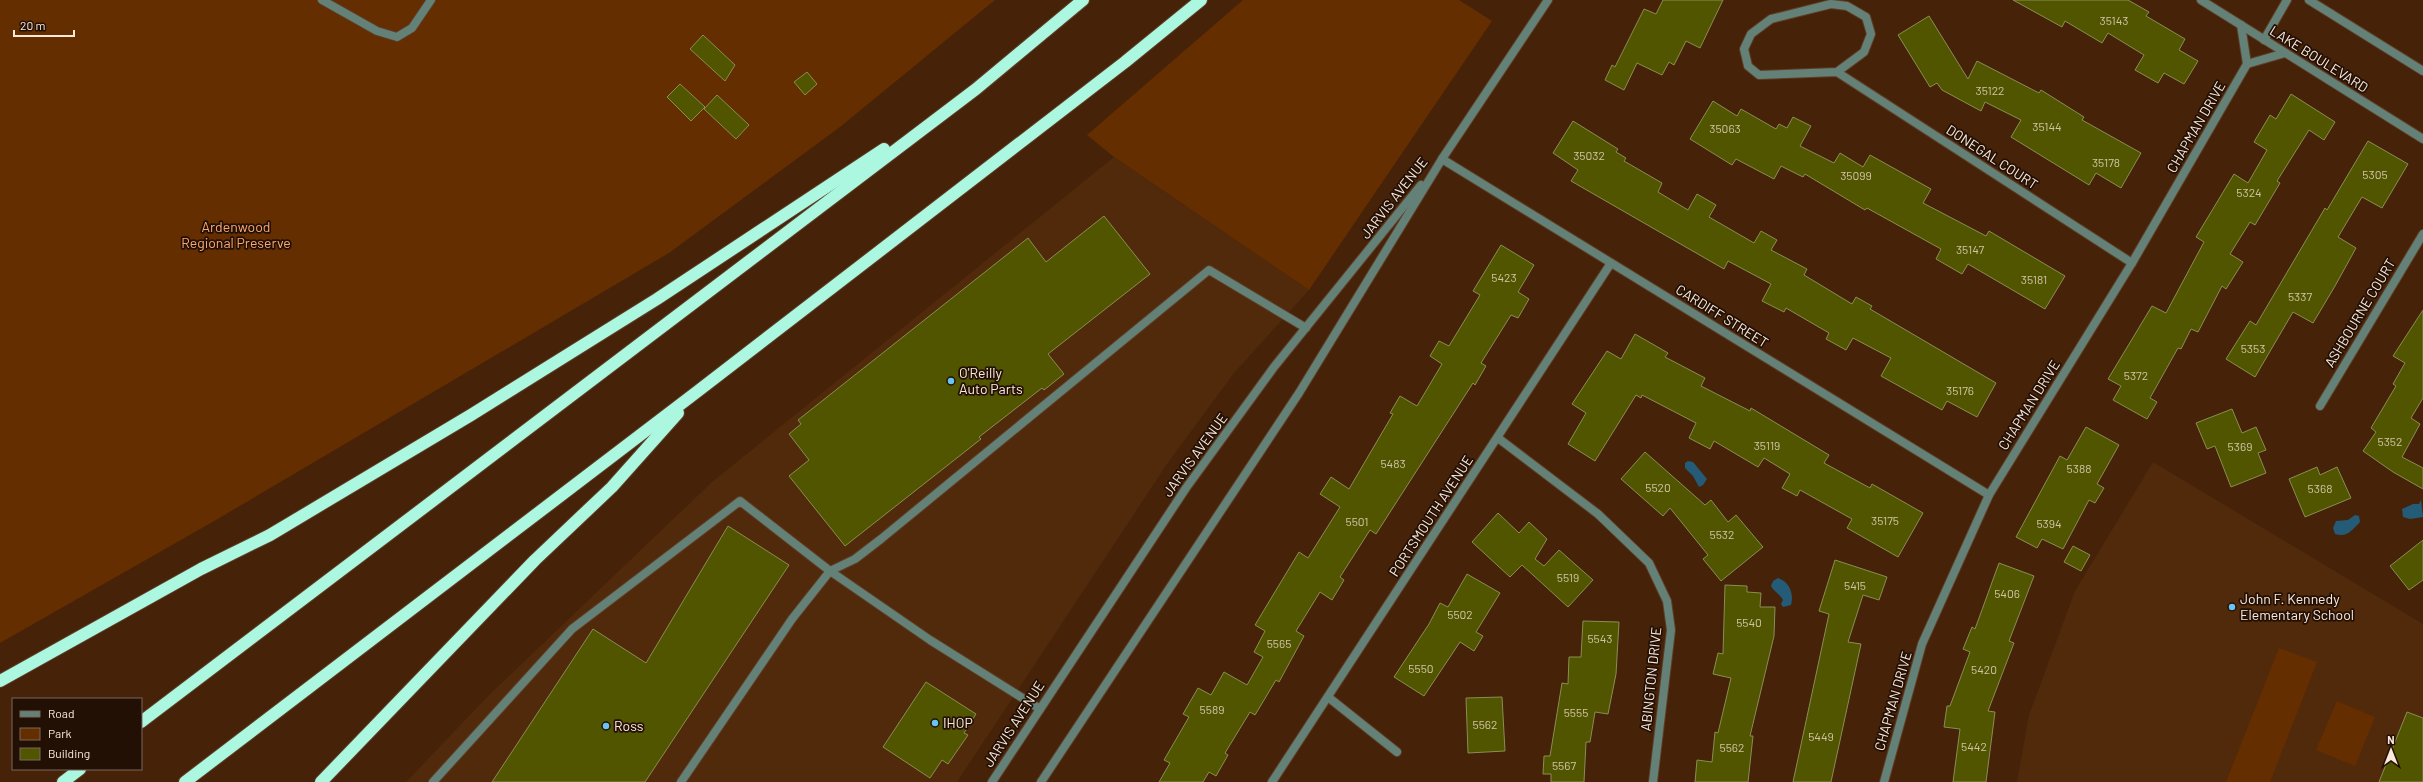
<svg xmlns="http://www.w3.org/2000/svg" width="2423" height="782" viewBox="0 0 2423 782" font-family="Barlow,sans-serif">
	<rect width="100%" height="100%" fill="#462209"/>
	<g fill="#512a0b">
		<polygon points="1114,157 1309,290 1234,373 1167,464 957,782 406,782 488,696 712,482"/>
		<polygon points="2153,462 2423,624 2423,782 2017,782 2029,715 2075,591"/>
	</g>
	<g fill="#642e00">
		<polygon points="0,0 995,0 840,127 669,253 216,520 0,643"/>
		<polygon points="1243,0 1459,0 1492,21 1309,290 1114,157 1087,135"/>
		<polygon points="2279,648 2317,662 2270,782 2226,782"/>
		<polygon points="2337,701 2375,717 2355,766 2316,750"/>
	</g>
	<g fill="#245c77">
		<polygon points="1688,461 1693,462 1707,479 1703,485 1699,487 1693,476 1685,468 1685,463"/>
		<polygon points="2421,500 2423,517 2410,519 2403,517 2402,509 2413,504 2419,504"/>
		<path d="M 2355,515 L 2359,516 L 2360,522 C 2352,530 2347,538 2335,534 L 2333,528 L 2336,521 L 2348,520 Z"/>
		<path d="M 1778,578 C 1790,582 1794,594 1791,605 L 1783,607 L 1781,604 L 1783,600 C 1780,594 1774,592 1771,586 L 1773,581 Z"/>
	</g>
	<g fill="#515500" stroke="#898e53">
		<polygon points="1663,0 1723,0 1700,48 1686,41 1674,65 1669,62 1662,75 1637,63 1624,90 1605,80 1612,65 1615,67 1644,9 1656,14"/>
		<polygon points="2013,0 2128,0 2149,12 2146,16 2185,39 2179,50 2198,61 2184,84 2164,73 2158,83 2135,70 2144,55 2108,33 2102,43 2065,21 2062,27"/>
		<polygon points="1929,16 1968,79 1977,61 2039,93 2041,90 2084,117 2082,120 2141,153 2121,188 2096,173 2089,185 2011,137 2021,120 1985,102 1981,111 1942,90 1937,83 1930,87 1898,35"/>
		<polygon points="703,35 735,65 725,81 690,49"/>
		<polygon points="807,72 817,84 805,95 794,82"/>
		<polygon points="680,84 705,107 691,121 667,97"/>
		<polygon points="2291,94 2335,122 2324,140 2309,130 2277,181 2280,183 2255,225 2250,222 2230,254 2243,262 2226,289 2222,286 2198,332 2191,329 2181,349 2178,348 2150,398 2157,402 2147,419 2113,400 2121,386 2108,379 2152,306 2166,313 2204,242 2196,237 2234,174 2248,183 2267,150 2254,142 2270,115 2276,119"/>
		<polygon points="717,95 749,125 736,139 704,109"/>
		<polygon points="1713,101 1737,116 1741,109 1776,129 1779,124 1787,128 1793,117 1811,126 1800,146 1834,163 1840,153 1863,167 1870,155 1931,189 1923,203 1986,236 1989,231 2065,276 2045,309 1968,264 1962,274 1936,259 1941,249 1867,208 1865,210 1805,174 1803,177 1781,166 1774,179 1736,159 1732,165 1690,139"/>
		<polygon points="1573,121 1618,149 1616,152 1626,158 1624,161 1662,183 1658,192 1688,210 1697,194 1716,205 1709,217 1754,243 1761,231 1777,240 1771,250 1807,269 1804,275 1852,304 1856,297 1872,306 1870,309 1996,383 1977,417 1947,401 1942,410 1881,376 1891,358 1853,338 1846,350 1826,339 1829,333 1786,308 1784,312 1762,301 1771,284 1728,261 1724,269 1571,181 1578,170 1553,153"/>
		<polygon points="2368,141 2408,164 2382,208 2362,197 2338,237 2356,248 2335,286 2313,323 2293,312 2255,377 2226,359 2250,321 2256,325 2325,208 2327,210"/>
		<polygon points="1104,216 1150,274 1048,354 1064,374 1044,390 1042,388 979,437 981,439 845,546 789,476 809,460 789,434 801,424 798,420 1028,238 1046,262"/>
		<polygon points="1501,245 1534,265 1518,292 1529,299 1518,318 1511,315 1481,363 1486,366 1475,385 1473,383 1376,534 1370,530 1340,577 1344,580 1332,600 1320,592 1296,631 1304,636 1279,682 1276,680 1255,715 1250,712 1225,753 1228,755 1216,776 1209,772 1203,782 1159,782 1170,763 1164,760 1189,717 1183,714 1198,688 1211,695 1224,672 1247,685 1263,657 1254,652 1265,631 1255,625 1299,552 1308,558 1340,507 1320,494 1331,477 1349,489 1393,414 1390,413 1400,396 1417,406 1442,364 1430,356 1439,341 1449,346 1480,295 1473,291"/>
		<polygon points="2423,310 2423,398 2411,418 2420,424 2402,457 2423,468 2423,489 2393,472 2363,451 2376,432 2371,428 2396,386 2393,384 2405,363 2393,356"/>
		<polygon points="1635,334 1668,353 1665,357 1705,378 1701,386 1750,411 1751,408 1829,455 1824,463 1870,488 1872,484 1923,513 1898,557 1847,528 1852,519 1800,490 1797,496 1782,488 1790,474 1764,458 1758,467 1714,441 1710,449 1689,438 1696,423 1642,395 1641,398 1636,395 1595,461 1568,444 1586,413 1572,404 1607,351 1621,359"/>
		<polygon points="2232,409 2242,433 2256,427 2266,450 2258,453 2266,473 2231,487 2215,446 2207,449 2196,423"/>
		<polygon points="2086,427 2119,445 2097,484 2104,488 2095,503 2089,500 2063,549 2042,539 2037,548 2016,537 2060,456 2067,460"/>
		<polygon points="1645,452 1705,505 1711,500 1728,522 1736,515 1763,547 1721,581 1703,559 1708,555 1670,508 1663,516 1621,479"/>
		<polygon points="2317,467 2320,475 2337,467 2351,498 2305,517 2289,479"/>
		<polygon points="1498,513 1519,533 1529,522 1547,539 1535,559 1544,566 1559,550 1593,580 1568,607 1522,565 1510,577 1472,542"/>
		<polygon points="728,526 789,565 645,782 492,782 593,629 646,663"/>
		<polygon points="2423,540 2423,580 2409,590 2390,566"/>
		<polygon points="2073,546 2090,555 2081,571 2064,562"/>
		<polygon points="1835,560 1887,577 1879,600 1863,595 1848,642 1861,644 1831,782 1793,782 1829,614 1819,611"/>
		<polygon points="1999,563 2034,576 2009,641 2014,643 1988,711 1995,712 1986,782 1953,782 1960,729 1944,727 1947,706 1950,706 1970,652 1963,649 1972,627 1975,629"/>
		<polygon points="1467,574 1500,593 1476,632 1483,636 1474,651 1460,642 1424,696 1394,677 1429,624 1440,603 1448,607"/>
		<polygon points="1725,585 1747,586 1747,592 1761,593 1760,607 1775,607 1774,636 1750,736 1753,736 1748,782 1695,782 1697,760 1712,762 1715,732 1718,733 1731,678 1713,674 1718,653 1723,654"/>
		<polygon points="1583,621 1619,622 1616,674 1608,714 1595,712 1590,742 1586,742 1584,782 1551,782 1551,774 1543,774 1544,756 1550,756 1562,683 1568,684 1569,657 1581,657"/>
		<polygon points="926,682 976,714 964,733 968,735 948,764 942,760 930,778 883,747"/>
		<polygon points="1502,697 1505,751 1468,753 1466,698"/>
		<polygon points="2407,712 2423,718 2423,782 2379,782"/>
	</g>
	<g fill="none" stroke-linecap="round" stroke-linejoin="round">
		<defs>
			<g id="service">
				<polyline points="322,0 377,31 397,37 412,28 431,0"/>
				<polyline points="433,782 572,629 740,501 830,571 930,640 1040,709"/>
				<polyline points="681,782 792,619 830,571 855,559 881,539 1209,270 1306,328"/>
			</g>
			<g id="minor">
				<polyline points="2247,64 2285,53"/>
				<polyline points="1837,72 1864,52 1871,34 1866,17 1847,6 1831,4 1771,19 1751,34 1744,49 1748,66 1759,75 1837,72 2132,263"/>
				<polyline points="1442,159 1989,495"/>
				<polyline points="2320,406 2423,234"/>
				<polyline points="1498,438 1598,514 1649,563 1667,601 1671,630 1653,782"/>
				<polyline points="1328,697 1397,752"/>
				<polyline points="1272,782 1611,263"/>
				<polyline points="1884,782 1922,644 1989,495 2132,263 2247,64 2241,25"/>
			</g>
			<g id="tertiary">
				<polyline points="2201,0 2423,139"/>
				<polyline points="2309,0 2423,71"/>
				<polyline points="2264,40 2287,0"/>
				<polyline points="992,782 1186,488 1274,367 1421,185"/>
				<polyline points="1041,782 1299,393 1442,159 1548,0"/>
			</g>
			<g id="motorway">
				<polyline points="0,681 201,569 270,535 471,415 657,299 884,149"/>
				<polyline points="141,722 976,89 1083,0"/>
				<polyline points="63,782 80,769"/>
				<polyline points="185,782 698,391 1125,62 1201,0"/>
				<polyline points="321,782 535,560 612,487 678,413"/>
			</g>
		</defs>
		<use href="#service" stroke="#5f3e27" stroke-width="10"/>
		<use href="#minor" stroke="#5f3e27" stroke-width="10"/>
		<use href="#tertiary" stroke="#5f3e27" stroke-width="10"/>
		<use href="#motorway" stroke="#5f3e27" stroke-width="14"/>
		<use href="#service" stroke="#648177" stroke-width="8"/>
		<use href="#minor" stroke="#648177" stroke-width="8"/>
		<use href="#tertiary" stroke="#648177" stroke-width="8"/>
		<use href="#motorway" stroke="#abf7df" stroke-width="12"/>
	</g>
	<g fill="#6ac3f1" stroke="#231004" stroke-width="1.5">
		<circle cx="951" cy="381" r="4"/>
		<circle cx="2232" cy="607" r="4"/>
		<circle cx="935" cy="723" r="4"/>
		<circle cx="606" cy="726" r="4"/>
	</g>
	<g text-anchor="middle" stroke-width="3.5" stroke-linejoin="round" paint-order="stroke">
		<g font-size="12" fill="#d0c4a6">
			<text x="2114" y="25">35143</text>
			<text x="1990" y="95">35122</text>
			<text x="2047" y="131">35144</text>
			<text x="1725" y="133">35063</text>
			<text x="1589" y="160">35032</text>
			<text x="2106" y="167">35178</text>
			<text x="2375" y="179">5305</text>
			<text x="1856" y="180">35099</text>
			<text x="2249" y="197">5324</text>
			<text x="1970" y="254">35147</text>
			<text x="1504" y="282">5423</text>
			<text x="2034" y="284">35181</text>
			<text x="2300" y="301">5337</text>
			<text x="2253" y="353">5353</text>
			<text x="2136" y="380">5372</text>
			<text x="1960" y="395">35176</text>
			<text x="2390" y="446">5352</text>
			<text x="1767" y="450">35119</text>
			<text x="2240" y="451">5369</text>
			<text x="1393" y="468">5483</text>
			<text x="2079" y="473">5388</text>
			<text x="1658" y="492">5520</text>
			<text x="2320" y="493">5368</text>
			<text x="1885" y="525">35175</text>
			<text x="1357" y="526">5501</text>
			<text x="2049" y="528">5394</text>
			<text x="1722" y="539">5532</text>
			<text x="1568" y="582">5519</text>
			<text x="1855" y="590">5415</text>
			<text x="2007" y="598">5406</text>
			<text x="1460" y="619">5502</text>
			<text x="1749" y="627">5540</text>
			<text x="1600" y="643">5543</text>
			<text x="1279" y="648">5565</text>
			<text x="1421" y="673">5550</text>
			<text x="1984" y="674">5420</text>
			<text x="1212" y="714">5589</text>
			<text x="1576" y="717">5555</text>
			<text x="1485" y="729">5562</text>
			<text x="1821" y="741">5449</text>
			<text x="1974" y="751">5442</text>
			<text x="1732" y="752">5562</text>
			<text x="1564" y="770">5567</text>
		</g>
		<g font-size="14" fill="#fbe9de" stroke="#231004">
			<text transform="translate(2319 59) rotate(32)" y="5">LAKE BOULEVARD</text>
			<text transform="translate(2196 127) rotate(-60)" y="5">CHAPMAN DRIVE</text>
			<text transform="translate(1992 157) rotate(33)" y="5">DONEGAL COURT</text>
			<text transform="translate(1394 198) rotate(-52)" y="5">JARVIS AVENUE</text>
			<text transform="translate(2360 313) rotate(-59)" y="5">ASHBOURNE COURT</text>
			<text transform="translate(1722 316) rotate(32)" y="5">CARDIFF STREET</text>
			<text transform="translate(2029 405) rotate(-58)" y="5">CHAPMAN DRIVE</text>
			<text transform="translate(1195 455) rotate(-54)" y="5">JARVIS AVENUE</text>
			<text transform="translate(1431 516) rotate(-57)" y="5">PORTSMOUTH AVENUE</text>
			<text transform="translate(1651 679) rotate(-84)" y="5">ABINGTON DRIVE</text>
			<text transform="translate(1893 701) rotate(-74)" y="5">CHAPMAN DRIVE</text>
			<text transform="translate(1014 724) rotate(-57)" y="5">JARVIS AVENUE</text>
		</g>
		<g font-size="14" fill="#fca873" stroke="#231004">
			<text x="236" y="232">Ardenwood<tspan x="236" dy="16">Regional Preserve</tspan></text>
		</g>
		<g font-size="14" fill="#fbe9de" stroke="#231004" text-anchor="start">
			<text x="959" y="378">O'Reilly<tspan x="959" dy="16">Auto Parts</tspan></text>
			<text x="2240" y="604">John F. Kennedy<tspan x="2240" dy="16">Elementary School</tspan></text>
			<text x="943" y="728">IHOP</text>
			<text x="614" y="731">Ross</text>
		</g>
	</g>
	<rect x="12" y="698" width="130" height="72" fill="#231004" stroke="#79675b"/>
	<rect x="20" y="711" width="20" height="6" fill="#648177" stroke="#79675b"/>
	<text x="48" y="718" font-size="12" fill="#fbe9de">Road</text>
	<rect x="20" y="728" width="20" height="12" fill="#642e00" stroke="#79675b"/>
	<text x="48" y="738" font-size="12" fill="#fbe9de">Park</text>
	<rect x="20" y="748" width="20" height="12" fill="#515500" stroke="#79675b"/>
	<text x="48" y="758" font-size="12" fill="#fbe9de">Building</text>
	<g transform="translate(2391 750)" stroke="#231004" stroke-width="3" paint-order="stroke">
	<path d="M0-3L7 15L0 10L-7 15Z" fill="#fbe9de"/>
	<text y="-6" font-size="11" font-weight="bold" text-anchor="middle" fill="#fbe9de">N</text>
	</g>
	<path d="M14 30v6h60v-6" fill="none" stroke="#fbe9de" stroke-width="2"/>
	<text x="20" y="30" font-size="12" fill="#fbe9de" stroke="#231004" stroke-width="3" paint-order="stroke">20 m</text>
</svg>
